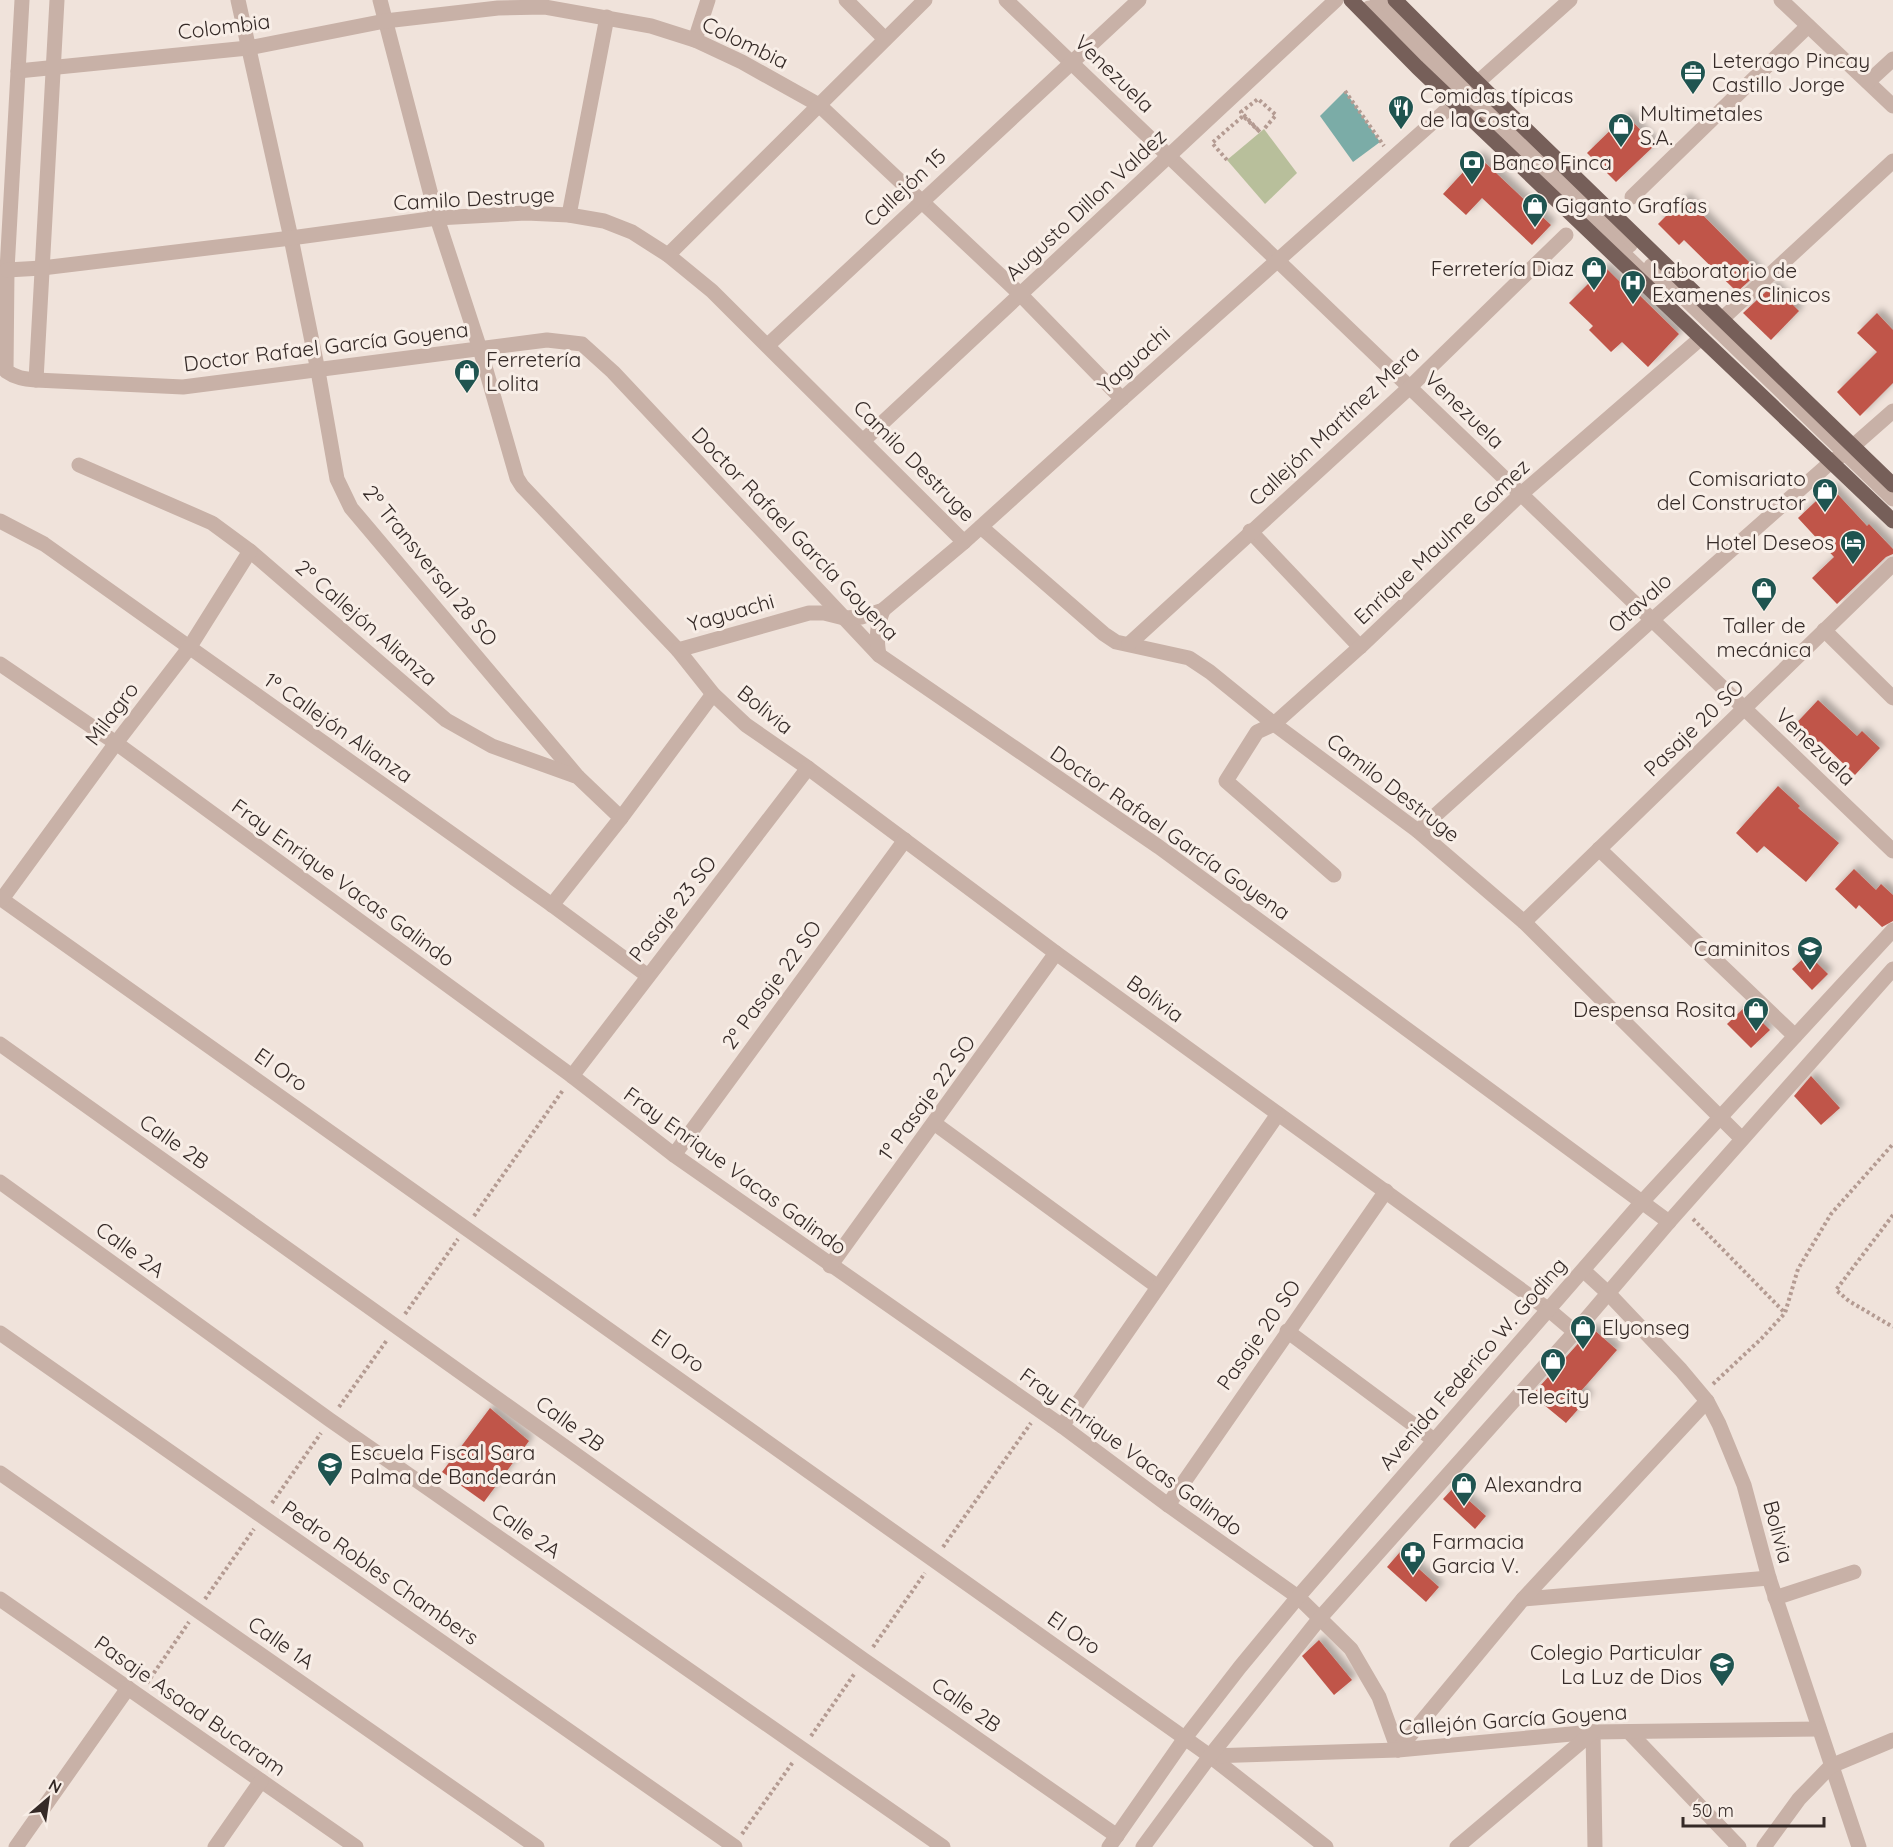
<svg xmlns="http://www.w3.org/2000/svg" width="1893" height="1847" viewBox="0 0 1893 1847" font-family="Quicksand,sans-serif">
	<defs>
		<filter id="shadow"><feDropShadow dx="5" dy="-5" stdDeviation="3" flood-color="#0004"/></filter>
	</defs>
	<rect width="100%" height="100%" fill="#f0e3db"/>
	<polygon fill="#b8bf9b" points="1264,129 1297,173 1265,204 1227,160"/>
	<polygon fill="#7baca7" points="1345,91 1380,142 1353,162 1320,116"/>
	<g fill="#c05549" filter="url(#shadow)">
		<polygon points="1626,115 1655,145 1616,182 1587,153"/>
		<polygon points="1478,156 1551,225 1532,245 1482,198 1466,215 1443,194"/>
		<polygon points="1685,197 1759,272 1737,292 1684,240 1679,245 1658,224"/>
		<polygon points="1605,267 1628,290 1631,287 1679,334 1648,367 1622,342 1611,352 1589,330 1593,326 1569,303"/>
		<polygon points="1773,285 1799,311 1771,340 1743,313"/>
		<polygon points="1877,313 1893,330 1893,383 1860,416 1837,392 1877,352 1857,333"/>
		<polygon points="1831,487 1867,526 1869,524 1893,549 1893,554 1886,557 1837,604 1812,578 1834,557 1798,518"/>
		<polygon points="1818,700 1857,736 1862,731 1880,748 1855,775 1820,741 1811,752 1788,732"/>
		<polygon points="1778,786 1800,806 1798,808 1839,843 1806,882 1764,846 1757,853 1736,833"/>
		<polygon points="1854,869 1876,890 1881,884 1893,895 1893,921 1882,927 1859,905 1856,909 1835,889"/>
		<polygon points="1808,954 1828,974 1812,990 1792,969"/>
		<polygon points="1746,1006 1770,1030 1751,1048 1727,1024"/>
		<polygon points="1811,1076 1840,1108 1821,1125 1794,1096"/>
		<polygon points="1592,1328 1617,1350 1581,1391 1589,1397 1566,1423 1532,1395"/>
		<polygon points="490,1408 529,1441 484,1502 442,1472"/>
		<polygon points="1454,1487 1486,1516 1475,1529 1443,1499"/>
		<polygon points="1400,1552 1439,1587 1426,1602 1387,1567"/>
		<polygon points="1319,1640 1352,1680 1334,1695 1302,1656"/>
	</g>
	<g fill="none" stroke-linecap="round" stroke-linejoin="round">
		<g stroke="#b49b92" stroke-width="4" stroke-dasharray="3 3" stroke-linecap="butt">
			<polyline points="1345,91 1384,146"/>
			<polyline points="1227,160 1212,143 1243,116 1260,132 1241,112 1258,99 1276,115 1264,129 1271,121"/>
			<polyline points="1893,1215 1836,1290 1849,1301 1893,1327"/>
			<polyline points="474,1216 563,1090"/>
			<polyline points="1693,1219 1784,1312"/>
			<polyline points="405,1314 458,1239"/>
			<polyline points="1713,1384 1762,1338 1785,1313 1798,1269 1831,1214 1893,1144"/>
			<polyline points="339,1407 387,1340"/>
			<polyline points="272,1503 321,1433"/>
			<polyline points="943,1547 1031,1423"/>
			<polyline points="205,1599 254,1529"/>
			<polyline points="873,1647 925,1573"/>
			<polyline points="147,1683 189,1622"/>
			<polyline points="811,1736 855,1673"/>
			<polyline points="742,1834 793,1762"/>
		</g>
		<g stroke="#c8b1a7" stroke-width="15">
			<path d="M 22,0 L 7,270 L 6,371 C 16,378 24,379 36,380 L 183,387 L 547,340 L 582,344 L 613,372 L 879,655 L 1159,847 L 1669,1222"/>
			<polyline points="238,0 291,238 318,371 337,479 351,508 578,777"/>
			<polyline points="380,0 437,218 480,349 517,478 522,486 678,650 713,694 746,725 808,768 1056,953 1549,1310 1575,1332"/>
			<polyline points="846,0 885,39"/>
			<polyline points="1006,0 1893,851"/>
			<polyline points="1377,0 1630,245"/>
			<polyline points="1781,0 1893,106"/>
			<polyline points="1369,8 1656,285"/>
			<polyline points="695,40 708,0"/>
			<polyline points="18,71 248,48 385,21 498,8 545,7 651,26 695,40 742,62 819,105 1020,294 1122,399"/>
			<polyline points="1868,82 1893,59"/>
			<polyline points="1632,197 1808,26"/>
			<polyline points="569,215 607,17"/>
			<polyline points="668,255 925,0"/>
			<polyline points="1651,266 1893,499"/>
			<polyline points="7,270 42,268 291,238 437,218 526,213 569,215 604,221 632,232 668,255 712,291 964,542"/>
			<polyline points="1722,319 1893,161"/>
			<polyline points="768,345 1139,0"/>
			<polyline points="36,380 57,0"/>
			<polyline points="864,440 1336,0"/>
			<polyline points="79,465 212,523 250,551 446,720 492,746 578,777 621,818"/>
			<polyline points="0,521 44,544 552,905 648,976"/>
			<polyline points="981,527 1104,634 1116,642 1189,658 1210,672 1274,724 1418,831 1524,922 1742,1139"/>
			<polyline points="1250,531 1360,647"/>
			<polyline points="1824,630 1893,698"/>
			<polyline points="1129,644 1410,387 1566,235"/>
			<polyline points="678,650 809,613 824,613 844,618 862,617 883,610 964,542 1122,399 1570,0"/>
			<path d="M 879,655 C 876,638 877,626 883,610"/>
			<polyline points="0,664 116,743 572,1076 674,1155 1062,1426 1168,1505 1298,1597 1351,1649 1379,1697 1398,1750"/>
			<polyline points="1418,831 1652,620 1831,462 1844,454 1893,411"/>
			<polyline points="1599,849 1795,1036"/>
			<polyline points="1334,875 1226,781 1257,732 1274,724 1360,647 1521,494 1701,338"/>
			<polyline points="0,898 1210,1756 1326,1847"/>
			<polyline points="2,899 116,743 189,648 250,551"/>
			<polyline points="552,905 621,818 713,694"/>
			<polyline points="1524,922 1893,564"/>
			<polyline points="0,1044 864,1660 1117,1836"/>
			<polyline points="572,1076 808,768"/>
			<polyline points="934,1123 1158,1287"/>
			<polyline points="674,1155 905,840"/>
			<polyline points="0,1182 330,1420 943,1847"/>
			<polyline points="830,1266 1056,953"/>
			<polyline points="1584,1271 1608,1293 1681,1370 1707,1401 1719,1424 1744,1485 1769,1578 1859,1847"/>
			<polyline points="1287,1331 1434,1440"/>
			<polyline points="0,1333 735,1847"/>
			<polyline points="1062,1426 1278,1114"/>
			<polyline points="0,1473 537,1847"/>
			<polyline points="1168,1505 1386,1191"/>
			<polyline points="1775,1598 1854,1572"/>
			<polyline points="0,1599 356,1847"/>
			<polyline points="1523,1599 1769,1578"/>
			<polyline points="1593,1732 1595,1847"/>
			<polyline points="1629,1732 1739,1847"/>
			<polyline points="1398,1750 1523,1599 1707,1401"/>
			<polyline points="1210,1756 1398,1750 1593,1732 1819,1729"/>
			<polyline points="16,1847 128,1688"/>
			<polyline points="215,1847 261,1781"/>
			<polyline points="1109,1847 1185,1738 1240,1667 1298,1597 1642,1202 1893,930"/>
			<polyline points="1143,1847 1210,1756 1320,1618 1575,1332 1669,1222 1893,969"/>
			<polyline points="1457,1847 1593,1732"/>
			<polyline points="1764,1847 1799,1799 1831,1766 1893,1740"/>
		</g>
		<g stroke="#765f59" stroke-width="15">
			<polyline points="1351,0 1417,67 1893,521"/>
			<polyline points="1395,0 1477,82 1893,485"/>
		</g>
	</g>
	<defs>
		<symbol id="office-pin" viewBox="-11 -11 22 30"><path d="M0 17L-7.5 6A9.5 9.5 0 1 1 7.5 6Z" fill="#1f5450" stroke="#f8eee7"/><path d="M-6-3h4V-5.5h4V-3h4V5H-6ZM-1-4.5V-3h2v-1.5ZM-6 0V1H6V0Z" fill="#fff"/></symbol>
		<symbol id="restaurant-pin" viewBox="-11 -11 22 30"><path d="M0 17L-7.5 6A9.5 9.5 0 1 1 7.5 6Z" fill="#1f5450" stroke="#f8eee7"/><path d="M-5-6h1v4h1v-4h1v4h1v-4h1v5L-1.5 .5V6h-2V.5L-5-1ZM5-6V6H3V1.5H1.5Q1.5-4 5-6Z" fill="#fff"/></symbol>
		<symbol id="shop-pin" viewBox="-11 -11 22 30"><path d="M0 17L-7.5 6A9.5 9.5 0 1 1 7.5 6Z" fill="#1f5450" stroke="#f8eee7"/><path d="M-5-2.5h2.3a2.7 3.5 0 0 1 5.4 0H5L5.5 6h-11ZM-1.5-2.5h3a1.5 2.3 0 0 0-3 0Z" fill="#fff"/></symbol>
		<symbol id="bank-pin" viewBox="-11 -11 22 30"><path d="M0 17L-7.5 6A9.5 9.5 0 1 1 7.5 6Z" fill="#1f5450" stroke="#f8eee7"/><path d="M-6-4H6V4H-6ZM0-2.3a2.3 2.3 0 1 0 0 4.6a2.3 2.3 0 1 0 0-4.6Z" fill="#fff"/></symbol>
		<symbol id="hospital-pin" viewBox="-11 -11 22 30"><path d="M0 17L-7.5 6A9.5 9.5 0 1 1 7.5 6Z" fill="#1f5450" stroke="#f8eee7"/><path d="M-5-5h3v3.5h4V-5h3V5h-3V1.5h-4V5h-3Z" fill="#fff"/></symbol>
		<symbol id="hotel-pin" viewBox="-11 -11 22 30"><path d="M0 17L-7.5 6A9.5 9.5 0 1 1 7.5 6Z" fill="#1f5450" stroke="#f8eee7"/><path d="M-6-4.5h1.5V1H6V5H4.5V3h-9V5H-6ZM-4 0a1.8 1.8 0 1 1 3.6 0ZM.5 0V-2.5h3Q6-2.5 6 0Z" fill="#fff"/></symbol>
		<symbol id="school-pin" viewBox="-11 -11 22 30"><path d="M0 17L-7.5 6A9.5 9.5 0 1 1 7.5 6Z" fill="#1f5450" stroke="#f8eee7"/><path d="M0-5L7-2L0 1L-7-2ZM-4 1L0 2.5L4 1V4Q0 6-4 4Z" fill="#fff"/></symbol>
		<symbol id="pharmacy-pin" viewBox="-11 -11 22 30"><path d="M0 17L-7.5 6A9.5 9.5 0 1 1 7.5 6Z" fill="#1f5450" stroke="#f8eee7"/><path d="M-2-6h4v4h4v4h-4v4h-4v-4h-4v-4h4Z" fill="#fff"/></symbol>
	</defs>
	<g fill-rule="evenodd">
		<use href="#office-pin" x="1678" y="58" width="30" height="40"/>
		<use href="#restaurant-pin" x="1386" y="93" width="30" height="40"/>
		<use href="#shop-pin" x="1606" y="111" width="30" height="40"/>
		<use href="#bank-pin" x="1457" y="148" width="30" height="40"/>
		<use href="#shop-pin" x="1520" y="191" width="30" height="40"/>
		<use href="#shop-pin" x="1579" y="254" width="30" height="40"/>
		<use href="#hospital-pin" x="1618" y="268" width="30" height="40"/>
		<use href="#shop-pin" x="452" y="357" width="30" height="40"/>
		<use href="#shop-pin" x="1810" y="476" width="30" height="40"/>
		<use href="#hotel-pin" x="1838" y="528" width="30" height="40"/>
		<use href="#shop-pin" x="1749" y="575" width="30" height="40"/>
		<use href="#school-pin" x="1795" y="934" width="30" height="40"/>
		<use href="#shop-pin" x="1741" y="995" width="30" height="40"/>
		<use href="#shop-pin" x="1568" y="1313" width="30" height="40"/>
		<use href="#shop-pin" x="1538" y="1346" width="30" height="40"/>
		<use href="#school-pin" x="315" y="1450" width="30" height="40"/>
		<use href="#shop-pin" x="1449" y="1470" width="30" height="40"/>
		<use href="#pharmacy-pin" x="1398" y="1539" width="30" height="40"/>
		<use href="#school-pin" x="1707" y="1650" width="30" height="40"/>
	</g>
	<g text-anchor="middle" stroke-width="6" stroke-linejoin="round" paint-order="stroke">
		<g font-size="21" fill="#352a27" stroke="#f8eee7">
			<text transform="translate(224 27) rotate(-7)" y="7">Colombia</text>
			<text transform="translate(745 43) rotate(26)" y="7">Colombia</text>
			<text transform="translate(1114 74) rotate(44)" y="7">Venezuela</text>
			<text transform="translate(905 188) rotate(-43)" y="7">Callejón 15</text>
			<text transform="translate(474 199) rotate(-3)" y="7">Camilo Destruge</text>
			<text transform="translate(1086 205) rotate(-43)" y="7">Augusto Dillon Valdez</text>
			<text transform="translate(326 347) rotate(-7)" y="7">Doctor Rafael García Goyena</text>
			<text transform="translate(1134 360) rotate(-42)" y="7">Yaguachi</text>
			<text transform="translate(1464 410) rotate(44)" y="7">Venezuela</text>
			<text transform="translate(1334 426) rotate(-43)" y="7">Callejón Martínez Mera</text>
			<text transform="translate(914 461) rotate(45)" y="7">Camilo Destruge</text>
			<text transform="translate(795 534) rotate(46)" y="7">Doctor Rafael García Goyena</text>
			<text transform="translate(1442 542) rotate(-43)" y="7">Enrique Maulme Gomez</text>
			<text transform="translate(430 566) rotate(51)" y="7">2º Transversal 28 SO</text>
			<text transform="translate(1640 603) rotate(-42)" y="7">Otavalo</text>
			<text transform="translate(731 613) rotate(-16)" y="7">Yaguachi</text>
			<text transform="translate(366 623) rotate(41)" y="7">2º Callejón Alianza</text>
			<text transform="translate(765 710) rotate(39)" y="7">Bolivia</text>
			<text transform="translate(112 714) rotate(-53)" y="7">Milagro</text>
			<text transform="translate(338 728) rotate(35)" y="7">1º Callejón Alianza</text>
			<text transform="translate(1694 728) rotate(-44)" y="7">Pasaje 20 SO</text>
			<text transform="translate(1815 747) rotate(44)" y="7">Venezuela</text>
			<text transform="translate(1393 788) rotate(38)" y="7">Camilo Destruge</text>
			<text transform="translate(1170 833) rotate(35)" y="7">Doctor Rafael García Goyena</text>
			<text transform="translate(343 883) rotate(36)" y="7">Fray Enrique Vacas Galindo</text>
			<text transform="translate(673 909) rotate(-52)" y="7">Pasaje 23 SO</text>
			<text transform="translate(772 985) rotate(-54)" y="7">2º Pasaje 22 SO</text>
			<text transform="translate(1155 999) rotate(36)" y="7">Bolivia</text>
			<text transform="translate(281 1070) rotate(35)" y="7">El Oro</text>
			<text transform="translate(927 1098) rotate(-54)" y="7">1º Pasaje 22 SO</text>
			<text transform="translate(174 1142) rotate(35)" y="7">Calle 2B</text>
			<text transform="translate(735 1171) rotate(36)" y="7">Fray Enrique Vacas Galindo</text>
			<text transform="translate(130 1250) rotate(36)" y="7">Calle 2A</text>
			<text transform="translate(1259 1335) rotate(-55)" y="7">Pasaje 20 SO</text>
			<text transform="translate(678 1351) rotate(35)" y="7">El Oro</text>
			<text transform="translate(1473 1364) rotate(-49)" y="7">Avenida Federico W. Goding</text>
			<text transform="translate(570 1424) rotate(36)" y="7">Calle 2B</text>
			<text transform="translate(1131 1452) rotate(36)" y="7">Fray Enrique Vacas Galindo</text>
			<text transform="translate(526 1531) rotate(35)" y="7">Calle 2A</text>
			<text transform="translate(1778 1532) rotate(75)" y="7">Bolivia</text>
			<text transform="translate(380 1573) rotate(35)" y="7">Pedro Robles Chambers</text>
			<text transform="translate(1074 1633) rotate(35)" y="7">El Oro</text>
			<text transform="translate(281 1643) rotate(35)" y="7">Calle 1A</text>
			<text transform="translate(966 1705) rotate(35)" y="7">Calle 2B</text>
			<text transform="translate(190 1706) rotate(35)" y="7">Pasaje Asaad Bucaram</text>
			<text transform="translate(1513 1720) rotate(-4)" y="7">Callejón García Goyena</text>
		</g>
		<g font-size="21" fill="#352a27" stroke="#f8eee7" text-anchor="start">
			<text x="1712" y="68">Leterago Pincay<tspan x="1712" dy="24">Castillo Jorge</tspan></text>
			<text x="1420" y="103">Comidas típicas<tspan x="1420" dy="24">de la Costa</tspan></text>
			<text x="1640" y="121">Multimetales<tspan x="1640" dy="24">S.A.</tspan></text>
			<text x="1492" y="170">Banco Finca</text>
			<text x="1555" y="213">Giganto Grafías</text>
			<text x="1574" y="276" text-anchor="end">Ferretería Diaz</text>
			<text x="1652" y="278">Laboratorio de<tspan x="1652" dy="24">Examenes Clinicos</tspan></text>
			<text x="486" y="367">Ferretería<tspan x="486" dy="24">Lolita</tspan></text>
			<text x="1806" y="486" text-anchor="end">Comisariato<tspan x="1806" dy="24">del Constructor</tspan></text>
			<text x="1834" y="550" text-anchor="end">Hotel Deseos</text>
			<text x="1764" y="633" text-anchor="middle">Taller de<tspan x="1764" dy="24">mecánica</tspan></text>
			<text x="1790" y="956" text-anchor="end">Caminitos</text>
			<text x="1736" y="1017" text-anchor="end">Despensa Rosita</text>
			<text x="1602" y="1335">Elyonseg</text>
			<text x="1553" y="1404" text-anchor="middle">Telecity</text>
			<text x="350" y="1460">Escuela Fiscal Sara<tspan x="350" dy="24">Palma de Bandearán</tspan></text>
			<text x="1484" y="1492">Alexandra</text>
			<text x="1432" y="1549">Farmacia<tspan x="1432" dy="24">Garcia V.</tspan></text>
			<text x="1702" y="1660" text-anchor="end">Colegio Particular<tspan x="1702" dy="24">La Luz de Dios</tspan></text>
		</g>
	</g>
	<g transform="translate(48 1799) rotate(29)" stroke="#f8eee7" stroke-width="4.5" paint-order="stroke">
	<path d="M0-4.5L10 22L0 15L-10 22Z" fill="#352a27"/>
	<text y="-9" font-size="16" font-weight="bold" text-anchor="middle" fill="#352a27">N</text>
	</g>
	<path d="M1683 1817v9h141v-9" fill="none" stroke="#352a27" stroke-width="3"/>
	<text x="1692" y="1817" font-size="18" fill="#352a27" stroke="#f8eee7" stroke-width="4.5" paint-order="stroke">50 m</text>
</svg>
